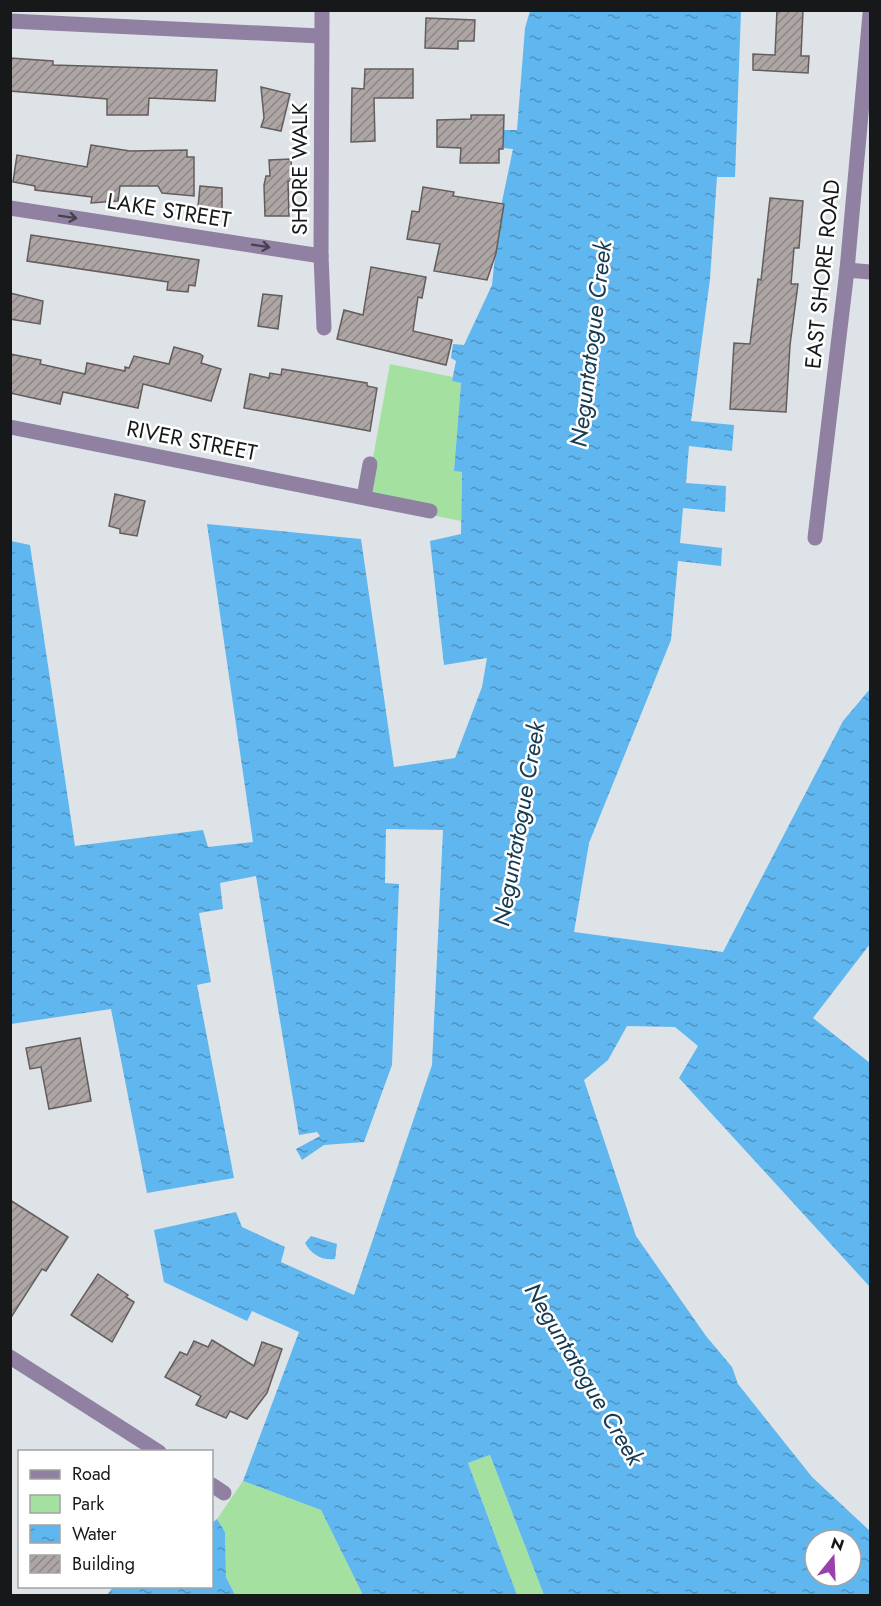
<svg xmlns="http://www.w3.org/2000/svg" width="881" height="1606" viewBox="0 0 881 1606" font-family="Jost,sans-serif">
	<defs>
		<pattern id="water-ripples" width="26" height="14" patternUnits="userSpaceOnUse" patternTransform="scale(1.5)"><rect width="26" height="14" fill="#60b6ee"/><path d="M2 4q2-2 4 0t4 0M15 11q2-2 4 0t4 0" fill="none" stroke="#4e93c0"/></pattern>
		<pattern id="building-hatch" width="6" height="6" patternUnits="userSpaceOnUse" patternTransform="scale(1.5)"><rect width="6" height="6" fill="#ada6a5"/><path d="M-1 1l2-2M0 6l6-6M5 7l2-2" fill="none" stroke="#8c8686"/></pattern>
	</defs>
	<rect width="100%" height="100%" fill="#dde3e7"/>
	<g fill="#a4e1a1">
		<polygon points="390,364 453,377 452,381 461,383 454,471 462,472 461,521 365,502"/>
		<polygon points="490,1455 544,1595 517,1595 468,1463"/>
		<polygon points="243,1481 321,1510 363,1595 235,1595 226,1577 225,1532 217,1519"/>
	</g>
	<g fill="url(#water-ripples)" fill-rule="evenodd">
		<path d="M 530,11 L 741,11 L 735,177 L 717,177 L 710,279 L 691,421 L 734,425 L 732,451 L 689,446 L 686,483 L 726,486 L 725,512 L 683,508 L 680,543 L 722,548 L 721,566 L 678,561 L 671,640 L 589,843 L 574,932 L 723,952 L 843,721 L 870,689 L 870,944 L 813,1018 L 870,1063 L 870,1287 L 679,1078 L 698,1046 L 675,1027 L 627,1026 L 608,1060 L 584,1080 L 636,1236 L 706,1336 L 732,1367 L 738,1384 L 812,1477 L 870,1531 L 870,1595 L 544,1595 L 490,1455 L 468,1463 L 517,1595 L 363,1595 L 321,1510 L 243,1481 L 299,1332 L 252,1311 L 247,1321 L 164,1282 L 154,1230 L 236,1212 L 242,1227 L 285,1247 L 281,1262 L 354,1295 L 432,1065 L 443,830 L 386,829 L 385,883 L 399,884 L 392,1065 L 364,1142 L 324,1145 L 302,1160 L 296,1149 L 320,1136 L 317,1132 L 299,1135 L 256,876 L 220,883 L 223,909 L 199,913 L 211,982 L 197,985 L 234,1178 L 147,1193 L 111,1009 L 11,1024 L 11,541 L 30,545 L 75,846 L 203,830 L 208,847 L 253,842 L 207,524 L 361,539 L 394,767 L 455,758 L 482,687 L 487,658 L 444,665 L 430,541 L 461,534 L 462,472 L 454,471 L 461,383 L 452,381 L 456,361 L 451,358 L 453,344 L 464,345 L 492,285 L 499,216 L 513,149 L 504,148 L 504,130 L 517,130 L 525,28 ZM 815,1540 L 851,1540 L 851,1576 L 815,1576 Z"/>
		<path d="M 311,1236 L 337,1244 L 335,1259 C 322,1261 311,1254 305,1243 Z"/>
		<polygon points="217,1519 225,1532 226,1577 235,1595 107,1595 113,1587 212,1586 212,1523"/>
	</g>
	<g fill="url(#building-hatch)" stroke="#645d5c" stroke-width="1.5">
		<polygon points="777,10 803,10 801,56 809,56 808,73 753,70 753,54 775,55"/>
		<polygon points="426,18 475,20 474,41 458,41 458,49 425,48"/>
		<polygon points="10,58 53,61 53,65 217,70 215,101 149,98 148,115 107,115 107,99 10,91"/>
		<polygon points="365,69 413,69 413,98 374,98 375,141 351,142 352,88 364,89"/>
		<polygon points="261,87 290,94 281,131 261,127 264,118"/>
		<polygon points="471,115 504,115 503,149 499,149 499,163 460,163 461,148 437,147 437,120 471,119"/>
		<polygon points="91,145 130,151 187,150 187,157 194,157 194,196 162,193 158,186 120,186 118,201 91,203 92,197 35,190 35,186 13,182 17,155 87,167"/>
		<polygon points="291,159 292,181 288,181 289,216 265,216 264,185 266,176 270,176 269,160"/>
		<polygon points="200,186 222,188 222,210 198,207"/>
		<polygon points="423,187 454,192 453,196 504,204 496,253 487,280 434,271 440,244 407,239 412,211 419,212"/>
		<polygon points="770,198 803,201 799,248 794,248 791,284 798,284 790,345 786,412 730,409 734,343 750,344 758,279 761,280"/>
		<polygon points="31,235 199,260 195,286 189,285 188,292 167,290 168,282 27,261"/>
		<polygon points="371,267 426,277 422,298 418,297 413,331 452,340 446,365 337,339 344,310 363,315"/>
		<polygon points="10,293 43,301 40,324 10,319"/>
		<polygon points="263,294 282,296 278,329 258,326"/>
		<polygon points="174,347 200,354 203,356 201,363 221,369 211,401 143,384 138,408 63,392 60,404 10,393 10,354 41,360 40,364 85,374 87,363 125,371 125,367 129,368 134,356 169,364"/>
		<polygon points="282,369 367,383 367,386 377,388 370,431 244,408 250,374 269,378 270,373 281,375"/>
		<polygon points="115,494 145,501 137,536 120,533 120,529 109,526"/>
		<polygon points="80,1038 91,1101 49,1109 41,1067 30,1069 26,1048"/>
		<polygon points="10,1200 68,1237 46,1271 42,1269 10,1319"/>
		<polygon points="98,1274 128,1295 126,1297 134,1302 112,1342 71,1315"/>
		<polygon points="212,1340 254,1366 262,1342 282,1349 267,1393 247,1419 230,1411 226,1418 196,1405 201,1396 165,1377 180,1352 187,1355 194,1341 208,1347"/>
	</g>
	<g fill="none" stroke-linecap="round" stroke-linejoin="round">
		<g stroke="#9080a2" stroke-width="15">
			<polyline points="322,10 321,256 324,328"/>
			<polyline points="10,21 320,36"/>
			<polyline points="10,208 321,256"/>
			<polyline points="847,270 870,272"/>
			<polyline points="10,427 430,511"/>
			<polyline points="364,497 370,464"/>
			<polyline points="815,538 847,270 870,14"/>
			<polyline points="10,1357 159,1452"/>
			<polyline points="212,1485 224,1493"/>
		</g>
	</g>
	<defs><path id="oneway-shaft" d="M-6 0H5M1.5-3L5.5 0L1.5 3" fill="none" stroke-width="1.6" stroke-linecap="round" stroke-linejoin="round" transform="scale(1.5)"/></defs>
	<g stroke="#474250">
		<use href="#oneway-shaft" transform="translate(68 217) rotate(9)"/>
		<use href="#oneway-shaft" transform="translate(261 246) rotate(9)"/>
	</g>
	<g text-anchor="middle" stroke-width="5" stroke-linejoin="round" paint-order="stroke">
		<g font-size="22" fill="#161819" stroke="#fff">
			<text transform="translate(299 169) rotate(-90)" y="8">SHORE WALK</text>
			<text transform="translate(169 210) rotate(9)" y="8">LAKE STREET</text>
			<text transform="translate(822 274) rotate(-84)" y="8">EAST SHORE ROAD</text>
			<text transform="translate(192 440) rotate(11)" y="8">RIVER STREET</text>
		</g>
		<g font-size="24" font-style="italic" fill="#163b53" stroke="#fff">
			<text transform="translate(591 344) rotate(-83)" y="8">Neguntatogue Creek</text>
			<text transform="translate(519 824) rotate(-80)" y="8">Neguntatogue Creek</text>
			<text transform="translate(584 1374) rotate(59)" y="8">Neguntatogue Creek</text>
		</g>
	</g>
	<rect width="881" height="1606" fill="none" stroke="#161819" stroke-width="24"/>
	<rect x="18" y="1450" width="195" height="138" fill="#ffffff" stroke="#a2a3a3" stroke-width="1.5"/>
	<rect x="30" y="1470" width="30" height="9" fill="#9080a2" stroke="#a2a3a3" stroke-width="1.5"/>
	<text x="72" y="1480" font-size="18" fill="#161819">Road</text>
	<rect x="30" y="1495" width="30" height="18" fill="#a4e1a1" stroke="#a2a3a3" stroke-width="1.5"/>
	<text x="72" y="1510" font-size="18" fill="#161819">Park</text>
	<rect x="30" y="1525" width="30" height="18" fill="url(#water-ripples)" stroke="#a2a3a3" stroke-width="1.5"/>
	<text x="72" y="1540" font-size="18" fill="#161819">Water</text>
	<rect x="30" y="1555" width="30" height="18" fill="url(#building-hatch)" stroke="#a2a3a3" stroke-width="1.5"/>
	<text x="72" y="1570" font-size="18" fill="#161819">Building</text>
	<g transform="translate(833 1558) rotate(18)"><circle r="28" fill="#ffffff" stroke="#a2a3a3" stroke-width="1.5"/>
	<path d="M0-4.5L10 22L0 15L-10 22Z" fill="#9b41ad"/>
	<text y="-9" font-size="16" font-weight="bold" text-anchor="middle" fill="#161819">N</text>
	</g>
</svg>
